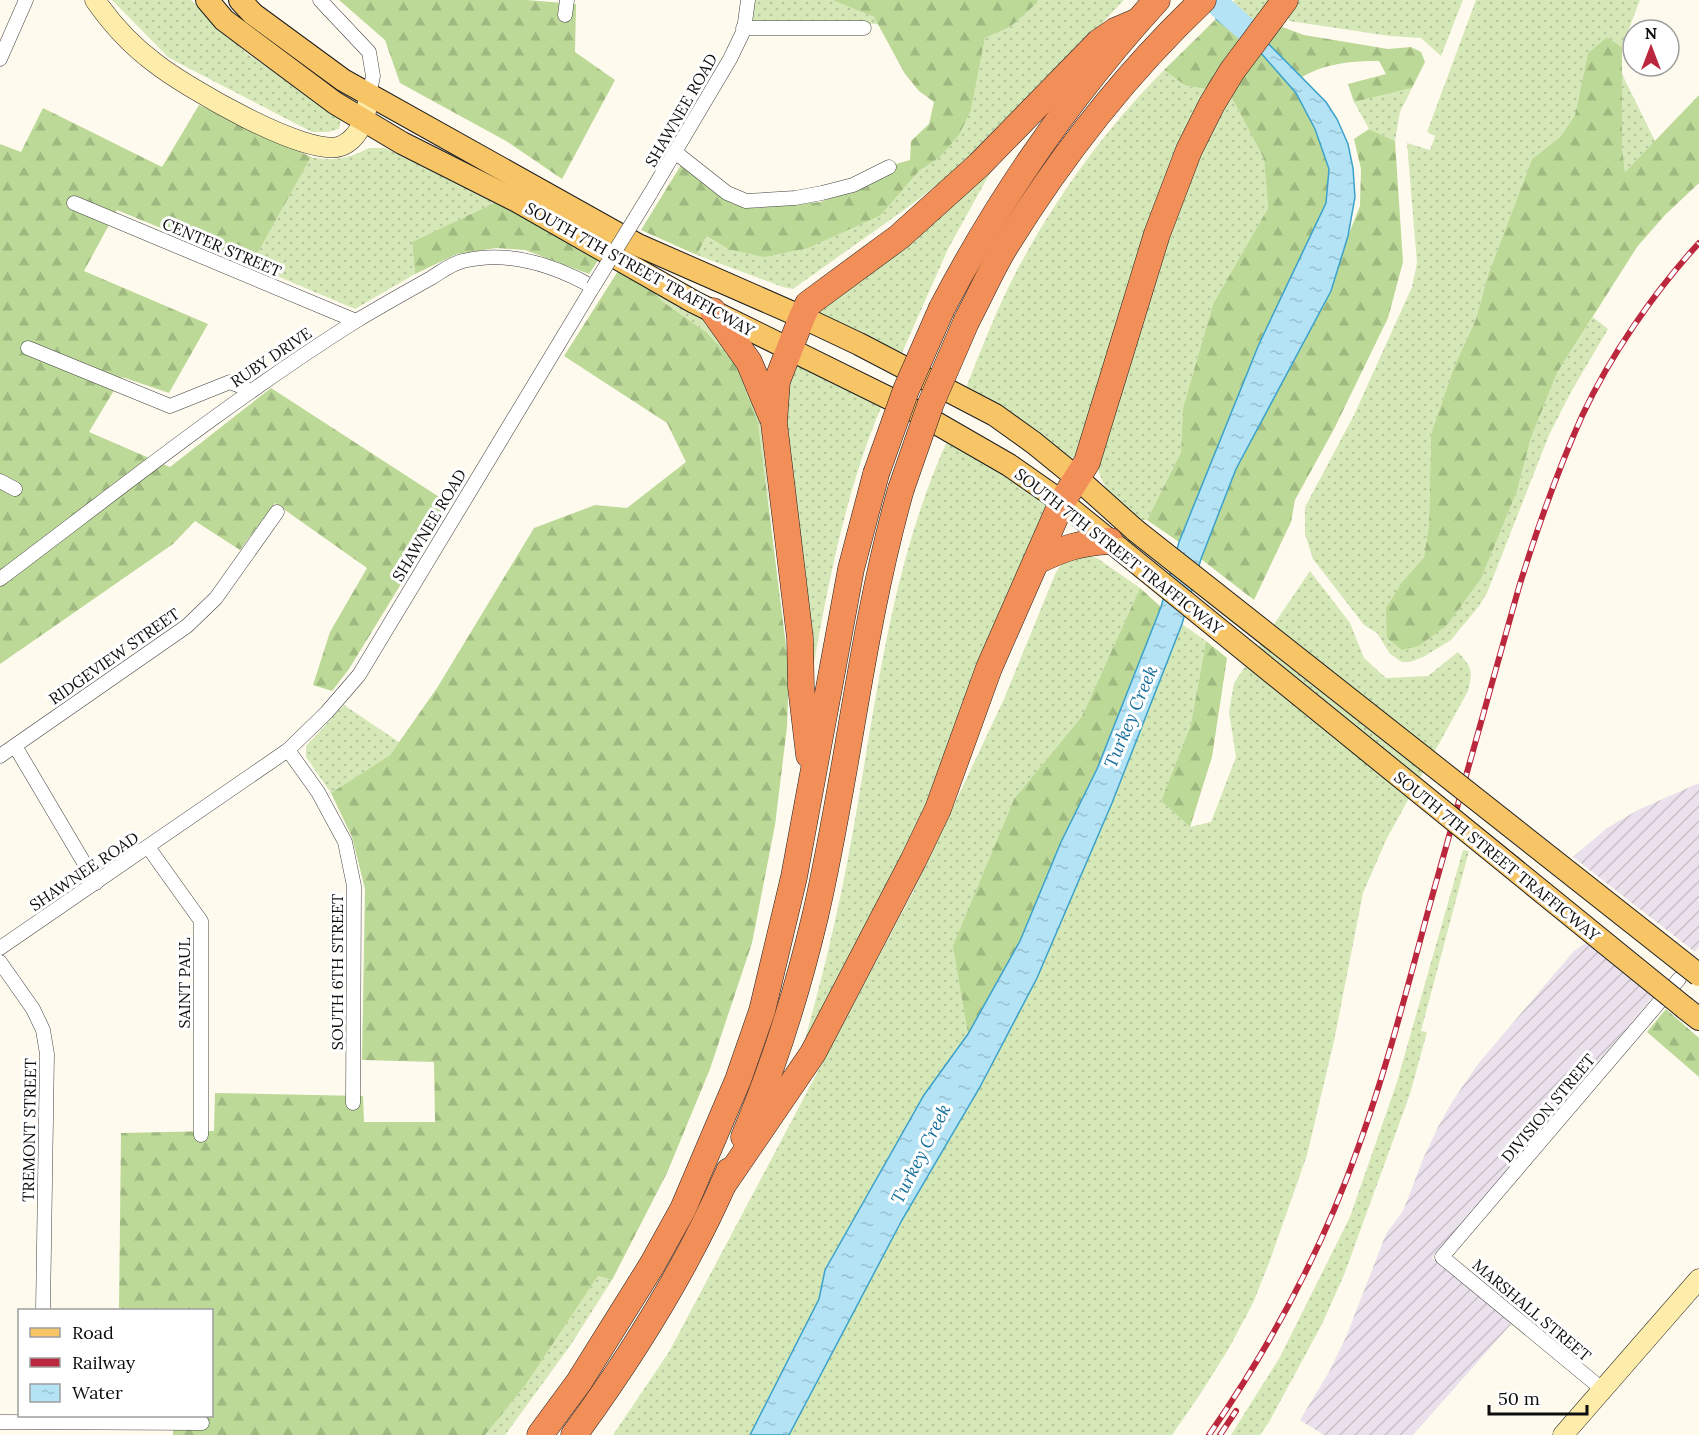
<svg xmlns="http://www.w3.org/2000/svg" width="1699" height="1435" viewBox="0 0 1699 1435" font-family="Lora,serif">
	<defs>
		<pattern id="industrial-furrows" width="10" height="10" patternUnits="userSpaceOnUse" patternTransform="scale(1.5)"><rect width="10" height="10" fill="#eae1ec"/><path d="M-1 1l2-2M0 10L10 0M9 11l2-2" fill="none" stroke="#c8c0c9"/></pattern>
		<pattern id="grass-dots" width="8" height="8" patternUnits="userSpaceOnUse" patternTransform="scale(1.5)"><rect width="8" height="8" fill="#d6e8b8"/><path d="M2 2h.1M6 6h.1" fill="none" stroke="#b6c69d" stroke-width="1.8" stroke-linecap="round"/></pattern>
		<pattern id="forest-firs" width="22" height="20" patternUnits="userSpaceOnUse" patternTransform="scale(1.5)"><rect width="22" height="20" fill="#bcd997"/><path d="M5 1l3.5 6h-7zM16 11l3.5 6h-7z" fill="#a0b981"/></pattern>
		<pattern id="water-ripples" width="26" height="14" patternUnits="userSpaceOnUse" patternTransform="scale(1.5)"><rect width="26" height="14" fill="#b3e3f5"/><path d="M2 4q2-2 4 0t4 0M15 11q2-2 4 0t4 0" fill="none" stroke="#99c2d1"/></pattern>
	</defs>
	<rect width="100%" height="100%" fill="#fffaee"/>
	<g fill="url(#industrial-furrows)">
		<polygon points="1699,783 1699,947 1695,952 1573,857 1607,828 1638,810"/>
		<polygon points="1587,942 1653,997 1432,1258 1513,1322 1413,1435 1324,1435 1300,1420 1329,1372 1346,1337 1386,1234 1403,1211 1423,1159 1438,1127 1452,1102 1478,1064 1574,951"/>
	</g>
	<g fill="url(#grass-dots)">
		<polygon points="112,0 191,0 245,52 341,119 339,129 328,132 312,132 169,58"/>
		<polygon points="754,0 832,0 874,17 879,24 754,23 750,19"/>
		<polygon points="1037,0 1124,0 999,132 966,162 911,205 793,289 783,287 697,255 705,236 728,249 881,215 919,171 939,158 971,110 985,38 1010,27 1037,3"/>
		<polygon points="1235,0 1273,0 1252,26 1230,5"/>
		<polygon points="1299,0 1463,0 1441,56 1421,38 1390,36 1289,21 1288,13"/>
		<polygon points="1476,0 1640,0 1622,47 1607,37 1588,53 1575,115 1560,137 1532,159 1488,275 1476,319 1454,367 1431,434 1429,525 1424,557 1403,581 1448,624 1481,579 1517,491 1531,438 1557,373 1593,317 1608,329 1571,392 1549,435 1487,593 1479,606 1451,640 1423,657 1410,662 1402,662 1390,654 1377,633 1364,625 1313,559 1305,534 1305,507 1354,415 1412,287 1417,263 1407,143 1430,150 1435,136 1427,132"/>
		<path d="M 1164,70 L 1186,86 L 1213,90 L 1078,456 L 1069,458 L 966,388 C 981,350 996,311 1015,274 C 1054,200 1105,129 1164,70 Z"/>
		<polygon points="1622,74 1655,141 1625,172 1622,146"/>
		<polygon points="1412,88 1400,112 1395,141 1369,129 1354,102"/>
		<path d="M 1231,96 L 1264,159 L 1268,208 L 1213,304 L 1183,408 L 1181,452 L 1147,520 L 1141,520 C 1119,502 1103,494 1097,464 C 1117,400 1138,336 1158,272 C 1175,216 1197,144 1231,96 Z"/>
		<path d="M 369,148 L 385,148 L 496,202 L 412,242 L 415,274 L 355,309 L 251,265 L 311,157 C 333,162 350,158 369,148 Z"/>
		<polygon points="986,169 990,173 948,249 901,355 820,315 816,309"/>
		<polygon points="645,281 712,322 759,406 772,529 758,422 706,332 662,301"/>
		<path d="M 799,364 L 882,405 C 847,488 830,574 814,663 L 808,663 L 783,427 L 792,368 Z"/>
		<path d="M 949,437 L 1049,504 L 944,777 L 802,1050 C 822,980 839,909 852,837 C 876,703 891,562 949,437 Z"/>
		<polygon points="1085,555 1097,558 1140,588 1082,716 1014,799 954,946 968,1034 924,1095 825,1269 819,1299 750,1435 613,1435 669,1352 912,894 1004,699 1056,572 1063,563"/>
		<path d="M 1310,571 L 1350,623 L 1364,658 L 1386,678 L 1428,676 L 1458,652 C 1472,668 1473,670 1468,691 L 1386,840 L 1363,893 L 1334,1041 L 1307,1155 L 1269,1263 L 1253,1303 L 1229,1348 L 1201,1393 L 1172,1435 L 789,1435 L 902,1220 L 980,1087 L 1037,978 L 1112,803 L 1182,624 L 1206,641 L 1191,724 L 1161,801 L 1190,827 L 1211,822 L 1236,757 L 1229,712 L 1234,683 Z"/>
		<polygon points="344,705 399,742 390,755 331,793 306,757 306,746"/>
		<polygon points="1463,850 1469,851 1421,1031 1427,1032 1410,1094 1344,1275 1322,1324 1269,1422 1260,1435 1231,1435 1280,1357 1350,1217 1397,1082"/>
		<polygon points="598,1276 612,1280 570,1346 505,1435 485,1435 525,1386"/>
	</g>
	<g fill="url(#forest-firs)">
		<polygon points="339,0 527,0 576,4 575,52 615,80 562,179 506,141 400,83 385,40"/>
		<polygon points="832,0 1037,0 1037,3 1010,27 985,38 971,110 959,135 939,158 919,171 881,215 808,248 764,257 728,249 706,236 697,255 641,230 681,165 733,204 757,208 820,202 859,189 892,173 896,164 910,160 911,141 929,124 934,102 919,91 905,74 874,17"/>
		<polygon points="1216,19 1243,41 1213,90 1186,86 1164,70"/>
		<path d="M 1277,25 L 1304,35 L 1388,49 L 1411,47 L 1421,52 L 1425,62 L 1412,88 L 1354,102 L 1348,84 L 1386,74 L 1379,61 C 1351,61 1327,63 1302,77 L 1264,40 Z"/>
		<polygon points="1607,37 1622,47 1622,146 1625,172 1699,95 1699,183 1665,215 1637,247 1557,373 1531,438 1517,491 1481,579 1448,624 1419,646 1402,650 1387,638 1386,608 1403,581 1424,557 1429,525 1431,434 1454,367 1476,319 1488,275 1532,159 1560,137 1575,115 1588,53"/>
		<polygon points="1260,52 1296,93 1315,129 1329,169 1326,203 1259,344 1179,542 1147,520 1181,452 1183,408 1213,304 1268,208 1264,159 1231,96"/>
		<polygon points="199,105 311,157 251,265 117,210 84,271 208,324 169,393 122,377 89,432 170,467 271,388 450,504 349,669 332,691 313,685 330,632 367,568 275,503 240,550 195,521 173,544 0,664 0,144 21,152 43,108 162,167"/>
		<polygon points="1369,129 1395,141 1403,262 1388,318 1334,429 1295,500 1291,522 1254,600 1201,559 1236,469 1331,291 1348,236 1360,206 1361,169 1354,139"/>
		<polygon points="496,202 599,259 589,274 525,250 496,248 457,254 415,274 412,242"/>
		<polygon points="620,268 645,281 662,301 706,332 735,364 758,422 789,670 787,727 775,825 752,943 710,1069 667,1173 612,1280 598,1276 525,1386 485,1435 173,1435 173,1430 183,1416 212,1416 212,1310 119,1310 121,1133 214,1131 215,1093 363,1096 364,1122 435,1122 434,1062 362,1060 365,889 352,837 331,793 390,755 437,688 534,528 595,505 627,508 686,462 667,423 564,356"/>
		<polygon points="1140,588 1161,607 1097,769 1061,842 1020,941 968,1034 953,946 1014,799 1082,716"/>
		<polygon points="1206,641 1227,658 1212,757 1190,827 1161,801 1191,724"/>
		<polygon points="1666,1009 1699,1038 1699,1077 1647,1032"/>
	</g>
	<polygon fill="url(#water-ripples)" stroke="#3ba1cb" stroke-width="1.5" points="1230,5 1326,102 1337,119 1348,144 1353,168 1355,197 1348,236 1331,291 1236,469 1201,559 1182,624 1112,803 1037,978 980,1087 902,1220 789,1435 750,1435 819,1299 825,1270 924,1095 968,1034 1020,941 1061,842 1097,769 1161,607 1179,542 1259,344 1326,203 1329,169 1315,129 1296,93 1260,52 1216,19"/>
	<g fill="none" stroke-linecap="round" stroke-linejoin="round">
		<polyline stroke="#b3e3f5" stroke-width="24" points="1213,0 1249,32"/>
		<defs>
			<g id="street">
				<polyline points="320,0 369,52 373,76 369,96"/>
				<polyline points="565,15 567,0"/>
				<polyline points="743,28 864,28"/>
				<polyline points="0,59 26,0"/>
				<polyline points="675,152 727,193 746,201 795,198 822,193 853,185 889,167"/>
				<polyline points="650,194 730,59 744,30 748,0"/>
				<polyline points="74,203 356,321"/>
				<polyline points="28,348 170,406 230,382 250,390"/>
				<polyline points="0,481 15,489"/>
				<path d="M 0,579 C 117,491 232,399 356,321 C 381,306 406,292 431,278 C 441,272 452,263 463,261 C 508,250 554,265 593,287 L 359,675 L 327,712 L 288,750 L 0,948"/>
				<polyline points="15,746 96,883"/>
				<polyline points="288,750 318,792 345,842 354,886 353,1103"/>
				<polyline points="0,756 187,626 216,598 277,512"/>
				<polyline points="148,847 201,921 201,1135"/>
				<polyline points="0,962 33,1009 43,1030 47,1054 43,1310"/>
				<polyline points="1602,1389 1442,1257 1679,979"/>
				<polyline points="0,1422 202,1423"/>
			</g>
			<g id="secondary">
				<path d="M 95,0 C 111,23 132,46 155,63 C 184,86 308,159 341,146 C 361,138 366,115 369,96"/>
				<polyline points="1563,1435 1699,1279"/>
			</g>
			<g id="primary">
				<polyline points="207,0 224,20 335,103 402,143 517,201 694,302 917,412 1009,465 1062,502 1120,549"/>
				<polyline points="240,0 253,14 343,80 638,245 802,317 859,344 995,415 1034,443 1077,478 1135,530"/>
				<polyline points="1685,1008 1699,1019"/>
			</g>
			<g id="highway">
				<path d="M 942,308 C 1000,197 1072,93 1157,0"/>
				<polyline points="713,311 749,362 771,415"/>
				<path d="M 967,320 C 980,296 991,270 1005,247 C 1061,156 1126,73 1203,0"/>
				<path d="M 1037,561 C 1064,548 1079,543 1110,541"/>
				<polyline points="809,755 801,687 800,638 774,423 777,381 802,317 808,304 899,237 979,165 1099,42 1115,31 1136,22"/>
				<path d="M 744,1137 C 774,1066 797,992 815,917 C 848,775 861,630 901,489"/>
				<polyline points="723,1185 813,1053 913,861 938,809 989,668 1062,502 1087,462 1157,234 1189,150 1212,104 1232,71 1285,0"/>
				<polyline points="540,1435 579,1382 652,1265 683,1209 738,1080 762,1011 794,877 851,569 876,474"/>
				<path d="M 574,1435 C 634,1353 689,1265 729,1171"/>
			</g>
		</defs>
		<use href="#street" stroke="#404040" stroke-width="15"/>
		<use href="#secondary" stroke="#2f2f2f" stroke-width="21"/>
		<use href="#primary" stroke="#1e1e1e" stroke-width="24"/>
		<use href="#highway" stroke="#1e1e1e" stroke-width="27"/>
		<use href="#street" stroke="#fff" stroke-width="14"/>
		<use href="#secondary" stroke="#feecaa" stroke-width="20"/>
		<use href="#primary" stroke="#f7c466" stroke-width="22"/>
		<use href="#highway" stroke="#f28e58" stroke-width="26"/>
		<defs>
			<g id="rail">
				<path d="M 1209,1435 C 1270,1347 1322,1250 1358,1148 C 1387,1068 1408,985 1430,904 C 1460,798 1489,693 1519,587 C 1537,529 1557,472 1582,416 C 1610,356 1654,292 1699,243"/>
				<polyline points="1220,1435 1236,1411"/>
			</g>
		</defs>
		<use href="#rail" stroke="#bb273d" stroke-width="6"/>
		<use href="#rail" stroke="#fff" stroke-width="4" stroke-dasharray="11" stroke-linecap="butt"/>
		<defs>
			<polyline id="street-bridge" points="593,287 650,194"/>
			<g id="primary-bridge">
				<polyline points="1135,530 1699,975"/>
				<polyline points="1120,549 1685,1008"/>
			</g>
			<g id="highway-bridge">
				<polyline points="876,474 906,390 942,308"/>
				<polyline points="901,489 931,403 967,320"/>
			</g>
		</defs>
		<use href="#street-bridge" stroke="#404040" stroke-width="15" stroke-linecap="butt"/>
		<use href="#primary-bridge" stroke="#1e1e1e" stroke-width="24" stroke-linecap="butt"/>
		<use href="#highway-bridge" stroke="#1e1e1e" stroke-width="27" stroke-linecap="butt"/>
		<use href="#street-bridge" stroke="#fff" stroke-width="14"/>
		<use href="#primary-bridge" stroke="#f7c466" stroke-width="22"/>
		<use href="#highway-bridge" stroke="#f28e58" stroke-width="26"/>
	</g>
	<g text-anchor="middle" stroke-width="6" stroke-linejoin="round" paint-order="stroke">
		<g font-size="16" fill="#0d0d0d" stroke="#fff">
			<text transform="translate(681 110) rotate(-60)" y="6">SHAWNEE ROAD</text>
			<text transform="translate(222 247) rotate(23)" y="6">CENTER STREET</text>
			<text transform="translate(640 269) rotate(29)" y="6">SOUTH 7TH STREET TRAFFICWAY</text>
			<text transform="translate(271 357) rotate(-34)" y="6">RUBY DRIVE</text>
			<text transform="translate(429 525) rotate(-59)" y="6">SHAWNEE ROAD</text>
			<text transform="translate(1119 551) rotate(38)" y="6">SOUTH 7TH STREET TRAFFICWAY</text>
			<text transform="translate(114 656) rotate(-35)" y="6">RIDGEVIEW STREET</text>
			<text transform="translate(1497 856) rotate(39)" y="6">SOUTH 7TH STREET TRAFFICWAY</text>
			<text transform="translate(84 871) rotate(-34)" y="6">SHAWNEE ROAD</text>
			<text transform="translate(337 972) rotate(-90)" y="6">SOUTH 6TH STREET</text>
			<text transform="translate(184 983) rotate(-90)" y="6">SAINT PAUL</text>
			<text transform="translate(1548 1108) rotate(-50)" y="6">DIVISION STREET</text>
			<text transform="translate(29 1130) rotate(-89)" y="6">TREMONT STREET</text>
			<text transform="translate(1532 1310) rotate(40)" y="6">MARSHALL STREET</text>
		</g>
		<g font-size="18" font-style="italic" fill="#18719d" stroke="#fff">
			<text transform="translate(1131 717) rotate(-67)" y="6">Turkey Creek</text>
			<text transform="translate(921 1154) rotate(-63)" y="6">Turkey Creek</text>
		</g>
	</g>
	<rect x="18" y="1309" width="195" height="108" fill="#ffffff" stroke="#9e9e9e" stroke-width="1.5"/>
	<rect x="30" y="1328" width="30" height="9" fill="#f7c466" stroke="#9e9e9e" stroke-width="1.5"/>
	<text x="72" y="1339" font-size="18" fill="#0d0d0d">Road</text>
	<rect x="30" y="1358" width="30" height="9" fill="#bb273d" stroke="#9e9e9e" stroke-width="1.5"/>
	<text x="72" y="1369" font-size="18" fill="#0d0d0d">Railway</text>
	<rect x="30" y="1384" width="30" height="18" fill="url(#water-ripples)" stroke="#9e9e9e" stroke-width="1.5"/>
	<text x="72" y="1399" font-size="18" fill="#0d0d0d">Water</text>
	<g transform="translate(1651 48)"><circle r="28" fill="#ffffff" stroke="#9e9e9e" stroke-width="1.5"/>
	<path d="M0-4.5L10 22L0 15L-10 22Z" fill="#bb273d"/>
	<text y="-9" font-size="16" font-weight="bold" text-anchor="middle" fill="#0d0d0d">N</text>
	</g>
	<path d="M1489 1405v9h98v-9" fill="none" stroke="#0d0d0d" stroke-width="3"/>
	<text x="1498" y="1405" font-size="18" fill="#0d0d0d" stroke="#ffffff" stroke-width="4.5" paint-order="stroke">50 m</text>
</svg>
